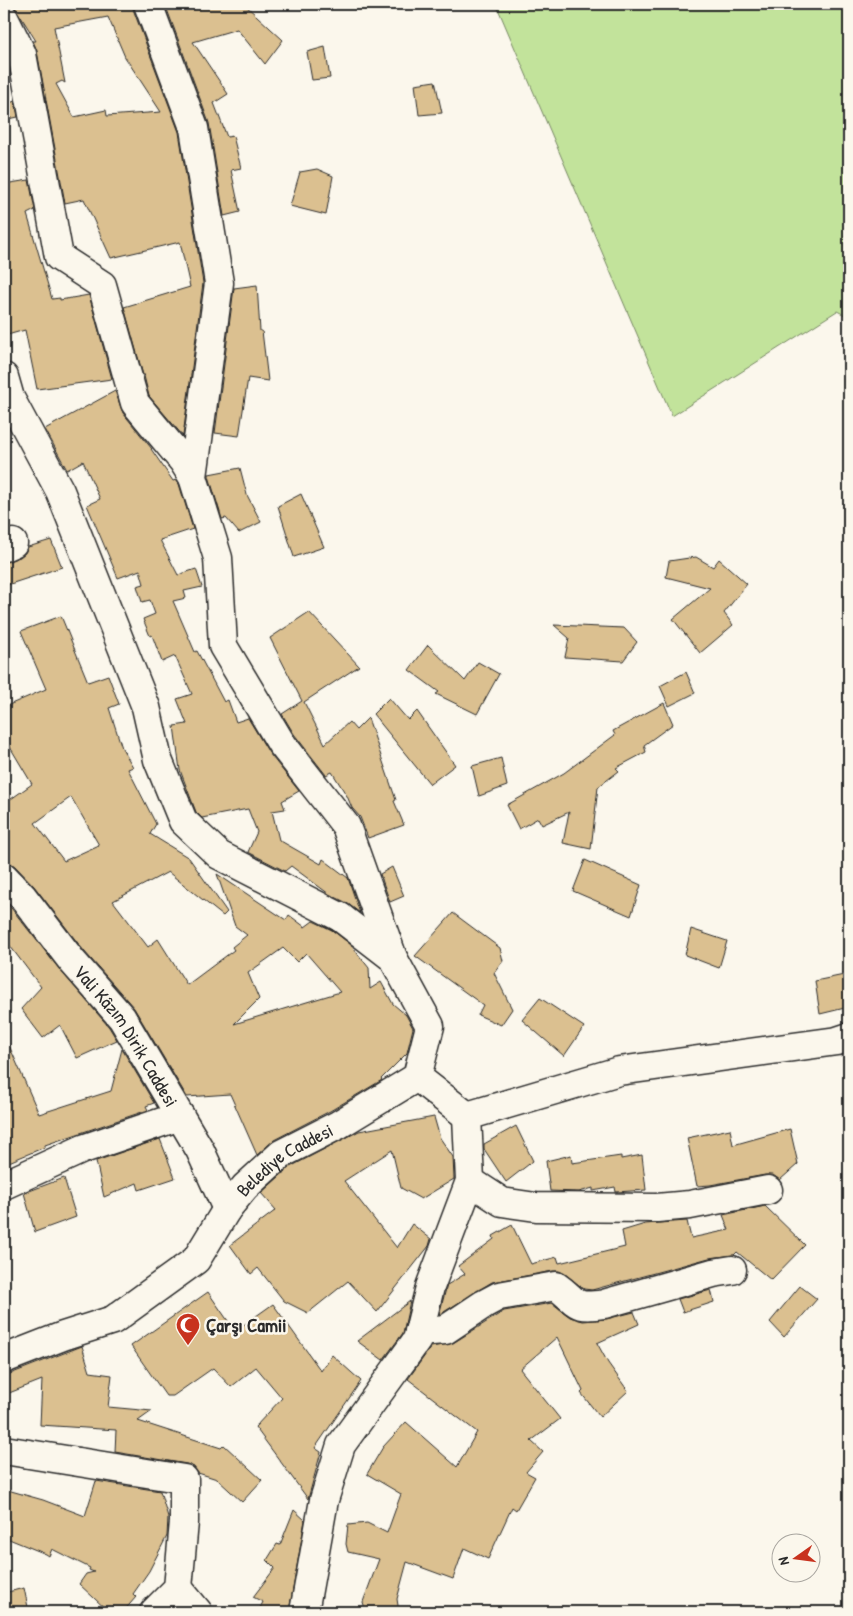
<svg xmlns="http://www.w3.org/2000/svg" width="853" height="1616" viewBox="0 0 853 1616" font-family="'Patrick Hand',sans-serif">
	<rect width="100%" height="100%" fill="#fbf7ec"/>
	<filter id="ink" filterUnits="userSpaceOnUse"><feTurbulence type="fractalNoise" baseFrequency=".02" numOctaves="2"/><feDisplacementMap in="SourceGraphic" scale="10" xChannelSelector="R" yChannelSelector="G"/><feConvolveMatrix kernelMatrix="1 2 1 2 8 2 1 2 1" color-interpolation-filters="sRGB"/></filter>
	<g filter="url(#ink)">
		<polygon fill="#c2e39b" stroke="#768763" points="496,4 849,4 849,317 837,311 672,416"/>
		<g fill="#dbc090" stroke="#2b2b2b" fill-rule="evenodd">
			<path d="M 13,4 L 133,4 L 133,9 L 179,132 L 203,283 L 183,436 L 149,396 L 144,376 L 145,375 L 143,375 L 124,307 L 190,287 L 180,242 L 111,258 L 84,199 L 65,203 L 37,51 L 33,41 L 36,41 ZM 108,17 L 125,57 L 161,112 L 107,116 L 106,110 L 74,117 L 56,84 L 62,81 L 65,83 L 54,27 Z"/>
			<polygon points="165,4 244,4 283,40 265,64 237,29 193,42 228,94 214,103 227,137 233,136 241,168 231,170 240,212 224,216 209,123"/>
			<polygon points="325,47 330,78 312,80 307,52"/>
			<polygon points="435,81 442,113 419,115 415,84"/>
			<polygon points="15,101 18,117 4,120 4,105"/>
			<polygon points="317,169 333,176 326,215 290,206 300,172"/>
			<polygon points="29,180 35,210 27,214 52,299 60,298 60,300 89,295 112,379 37,389 25,330 4,336 4,184"/>
			<polygon points="257,285 260,331 262,331 268,381 248,378 239,436 215,433 234,288"/>
			<polygon points="115,391 123,413 152,449 151,449 173,481 176,480 179,484 193,529 160,540 178,575 196,569 202,587 184,591 186,598 173,601 195,652 197,651 224,702 228,700 236,722 248,718 269,753 299,791 282,801 285,809 272,811 279,840 321,864 323,859 348,878 360,913 347,903 329,894 291,866 285,871 248,852 257,832 248,809 202,818 196,812 180,770 174,726 187,724 177,699 192,694 175,656 162,662 152,635 150,636 143,619 155,614 150,600 142,602 137,586 144,584 140,570 118,578 87,505 100,499 83,461 67,470 45,429"/>
			<polygon points="240,468 247,495 261,522 239,533 226,518 222,519 209,476 209,474"/>
			<polygon points="301,494 324,547 294,557 278,506"/>
			<polygon points="51,540 62,567 4,586 4,562 20,557 25,553 28,547"/>
			<polygon points="696,557 713,567 719,559 747,584 724,613 733,625 700,653 673,619 710,588 666,577 669,561"/>
			<polygon points="309,612 359,666 304,702 325,744 349,722 356,730 368,718 396,800 394,801 404,825 368,838 360,817 352,808 347,796 332,772 326,775 294,734 282,714 302,701 270,638"/>
			<path d="M 61,616 L 88,682 L 108,675 L 119,704 L 109,708 L 122,748 L 133,767 L 128,769 L 156,824 L 150,834 L 189,858 L 227,912 L 223,916 L 168,872 L 113,901 L 148,947 L 158,939 L 187,985 L 234,950 L 232,947 L 247,935 L 235,926 L 217,874 L 286,920 L 289,915 L 305,927 L 313,921 L 332,930 L 350,944 L 369,968 L 370,989 L 381,982 L 393,1004 L 406,1015 L 413,1028 L 407,1053 L 381,1079 L 382,1080 L 330,1111 L 274,1140 L 257,1155 L 230,1094 L 187,1097 L 134,1008 L 84,951 L 34,886 L 15,866 L 9,862 L 4,862 L 4,804 L 32,784 L 10,747 L 4,749 L 4,707 L 46,689 L 21,631 ZM 71,797 L 99,845 L 64,861 L 35,823 ZM 283,948 L 297,962 L 306,953 L 340,992 L 234,1024 L 259,999 L 248,973 Z"/>
			<polygon points="554,625 624,628 637,642 623,661 565,657 569,638"/>
			<polygon points="428,645 465,681 478,662 499,674 477,714 436,694 439,692 409,670"/>
			<polygon points="686,672 695,693 669,706 660,686"/>
			<polygon points="389,698 408,720 417,711 455,765 430,784 373,714"/>
			<polygon points="664,703 673,724 644,745 646,752 616,768 619,771 598,787 591,849 563,843 569,812 542,825 538,818 519,829 507,805 564,773 615,735 613,731"/>
			<polygon points="501,758 507,786 479,796 472,766"/>
			<polygon points="585,860 641,885 631,916 573,891"/>
			<polygon points="392,867 404,896 390,902 380,874"/>
			<polygon points="4,899 60,970 109,1027 117,1040 77,1058 60,1025 43,1038 21,1009 41,987 4,938"/>
			<polygon points="453,913 500,948 503,961 494,973 512,1009 501,1025 478,1015 483,1005 415,956"/>
			<polygon points="691,929 727,941 719,968 685,955"/>
			<polygon points="849,974 849,1007 820,1014 815,981"/>
			<polygon points="540,998 584,1027 564,1056 522,1020"/>
			<polygon points="4,1034 39,1114 111,1091 122,1049 154,1103 146,1106 148,1110 45,1145 45,1147 4,1164"/>
			<polygon points="434,1117 440,1138 453,1157 454,1179 421,1199 401,1188 392,1150 344,1181 397,1248 412,1224 431,1239 429,1246 377,1312 348,1281 308,1313 284,1301 258,1268 251,1274 230,1245 276,1210 261,1193 290,1167 359,1131"/>
			<polygon points="516,1126 533,1161 506,1182 484,1149 484,1144"/>
			<polygon points="730,1129 733,1145 790,1129 798,1164 780,1180 773,1175 765,1175 710,1185 697,1186 687,1138"/>
			<polygon points="160,1139 175,1178 139,1190 137,1183 104,1197 96,1161"/>
			<polygon points="571,1155 572,1163 621,1156 621,1159 642,1155 646,1190 616,1192 615,1187 593,1191 593,1188 579,1192 550,1191 546,1161"/>
			<polygon points="64,1178 76,1217 35,1232 24,1193"/>
			<polygon points="765,1206 805,1245 771,1280 737,1252 734,1255 709,1258 592,1290 584,1289 565,1274 559,1271 553,1271 492,1282 439,1315 447,1285 465,1274 458,1266 494,1239 493,1236 512,1225 531,1264 557,1257 559,1263 625,1247 622,1231 645,1224 687,1221 691,1238 729,1230 723,1215"/>
			<polygon points="800,1286 817,1299 784,1337 770,1322"/>
			<polygon points="711,1290 714,1302 683,1312 678,1299"/>
			<polygon points="208,1292 235,1331 273,1304 321,1371 332,1355 361,1381 315,1448 321,1452 308,1499 255,1427 282,1398 256,1367 231,1387 213,1368 173,1396 166,1396 131,1346"/>
			<polygon points="410,1301 403,1333 383,1360 357,1341"/>
			<polygon points="552,1303 570,1317 583,1321 606,1319 634,1312 639,1324 597,1343 608,1363 628,1391 600,1417 581,1393 583,1391 557,1337 520,1369 560,1419 531,1441 543,1452 526,1472 535,1477 516,1510 512,1507 488,1559 464,1548 453,1579 407,1562 397,1599 399,1612 366,1612 363,1602 379,1559 348,1552 346,1544 348,1525 367,1523 387,1533 401,1494 367,1474 383,1447 406,1422 457,1467 477,1432 408,1379 431,1347 453,1343 504,1311"/>
			<polygon points="82,1346 90,1372 112,1375 108,1407 152,1411 138,1421 221,1448 224,1445 262,1480 242,1502 217,1479 198,1473 194,1467 187,1464 115,1452 116,1430 40,1425 42,1380 4,1395 4,1374 10,1374"/>
			<polygon points="96,1481 160,1491 168,1517 167,1536 149,1571 133,1594 136,1597 123,1612 109,1612 79,1584 86,1574 94,1572 89,1570 90,1568 52,1549 49,1556 46,1554 4,1537 4,1489 43,1500 85,1516"/>
			<polygon points="294,1510 305,1520 289,1612 258,1612 263,1602 253,1597 275,1568 267,1560 277,1544 280,1545"/>
			<polygon points="24,1588 29,1612 4,1612 4,1593"/>
		</g>
		<g fill="none" stroke-linecap="round" stroke-linejoin="round">
			<defs>
				<g id="minor">
					<polyline points="148,4 194,128 219,283 193,477 218,558 223,646 281,743 346,826 393,958"/>
					<polyline points="4,18 22,54 59,257 102,285 135,403 183,461 193,477"/>
					<polyline points="4,377 10,398 60,491 146,707 158,760 183,821 219,855 340,917"/>
					<polyline points="4,547 13,543"/>
					<polyline points="417,1077 467,1116"/>
					<polyline points="470,1181 502,1202 536,1207 657,1208 690,1205 768,1190"/>
					<polyline points="4,1185 83,1149 180,1116"/>
					<path d="M 419,1332 L 445,1330 L 484,1304 L 499,1296 L 556,1286 C 579,1302 571,1309 604,1304 L 713,1273 L 732,1270"/>
					<polyline points="4,1450 184,1479 184,1522 178,1588 154,1612"/>
					<polyline points="178,1588 198,1612"/>
					<polyline points="304,1612 324,1500 341,1445 417,1340 430,1287 470,1181 467,1116 619,1071 837,1041 849,1037"/>
				</g>
				<g id="major">
					<path id="s1" d="M 4,877 L 23,897 L 72,961 L 122,1018 L 200,1150 L 227,1209"/>
					<path id="s2" d="M 4,1359 L 63,1336 L 113,1320 L 196,1260 L 227,1209 L 245,1187 L 281,1154 L 338,1125 L 417,1077 L 430,1026 L 393,958 L 340,917"/>
				</g>
			</defs>
			<use href="#minor" stroke="#2b2b2b" stroke-width="31"/>
			<use href="#major" stroke="#2b2b2b" stroke-width="31"/>
			<use href="#minor" stroke="#fbf7ec" stroke-width="28"/>
			<use href="#major" stroke="#fbf7ec" stroke-width="28"/>
		</g>
	</g>
	<defs>
		<symbol id="mosque-pin" viewBox="-11 -11 22 30"><path d="M0 17L-7.5 6A9.5 9.5 0 1 1 7.5 6Z" fill="#c8321e" stroke="#fbf7ec"/><path d="M3.5-4.9A6 6 0 1 0 3.5 4.9A5 5 0 1 1 3.5-4.9Z" fill="#fff"/></symbol>
	</defs>
	<g fill-rule="evenodd">
		<use href="#mosque-pin" x="174" y="1311" width="28" height="38"/>
	</g>
	<g text-anchor="middle" stroke-width="5" stroke-linejoin="round" paint-order="stroke">
		<g font-size="19" fill="#2b2b2b" stroke="#fbf7ec">
			<text dy="7" stroke="none"><textPath href="#s1" startOffset="201">Vali Kâzım Dirik Caddesi</textPath></text>
			<text dy="7" stroke="none"><textPath href="#s2" startOffset="355">Belediye Caddesi</textPath></text>
		</g>
		<g font-size="19" font-weight="bold" fill="#2b2b2b" stroke="#fbf7ec" text-anchor="start">
			<text x="206" y="1332">Çarşı Camii</text>
		</g>
	</g>
	<rect width="853" height="1616" fill="none" stroke="#fbf7ec" stroke-width="20"/>
	<rect x="10" y="10" width="833" height="1596" fill="none" stroke="#2b2b2b" stroke-width="2" filter="url(#ink)"/>
	<g transform="translate(796 1558) rotate(256)"><circle r="24" fill="#fbf7ec" stroke="#a8a59f"/>
	<path d="M0-4L9 19L0 12L-9 19Z" fill="#c8321e"/>
	<text y="-8" font-size="14" font-weight="bold" text-anchor="middle" fill="#2b2b2b">N</text>
	</g>
</svg>
